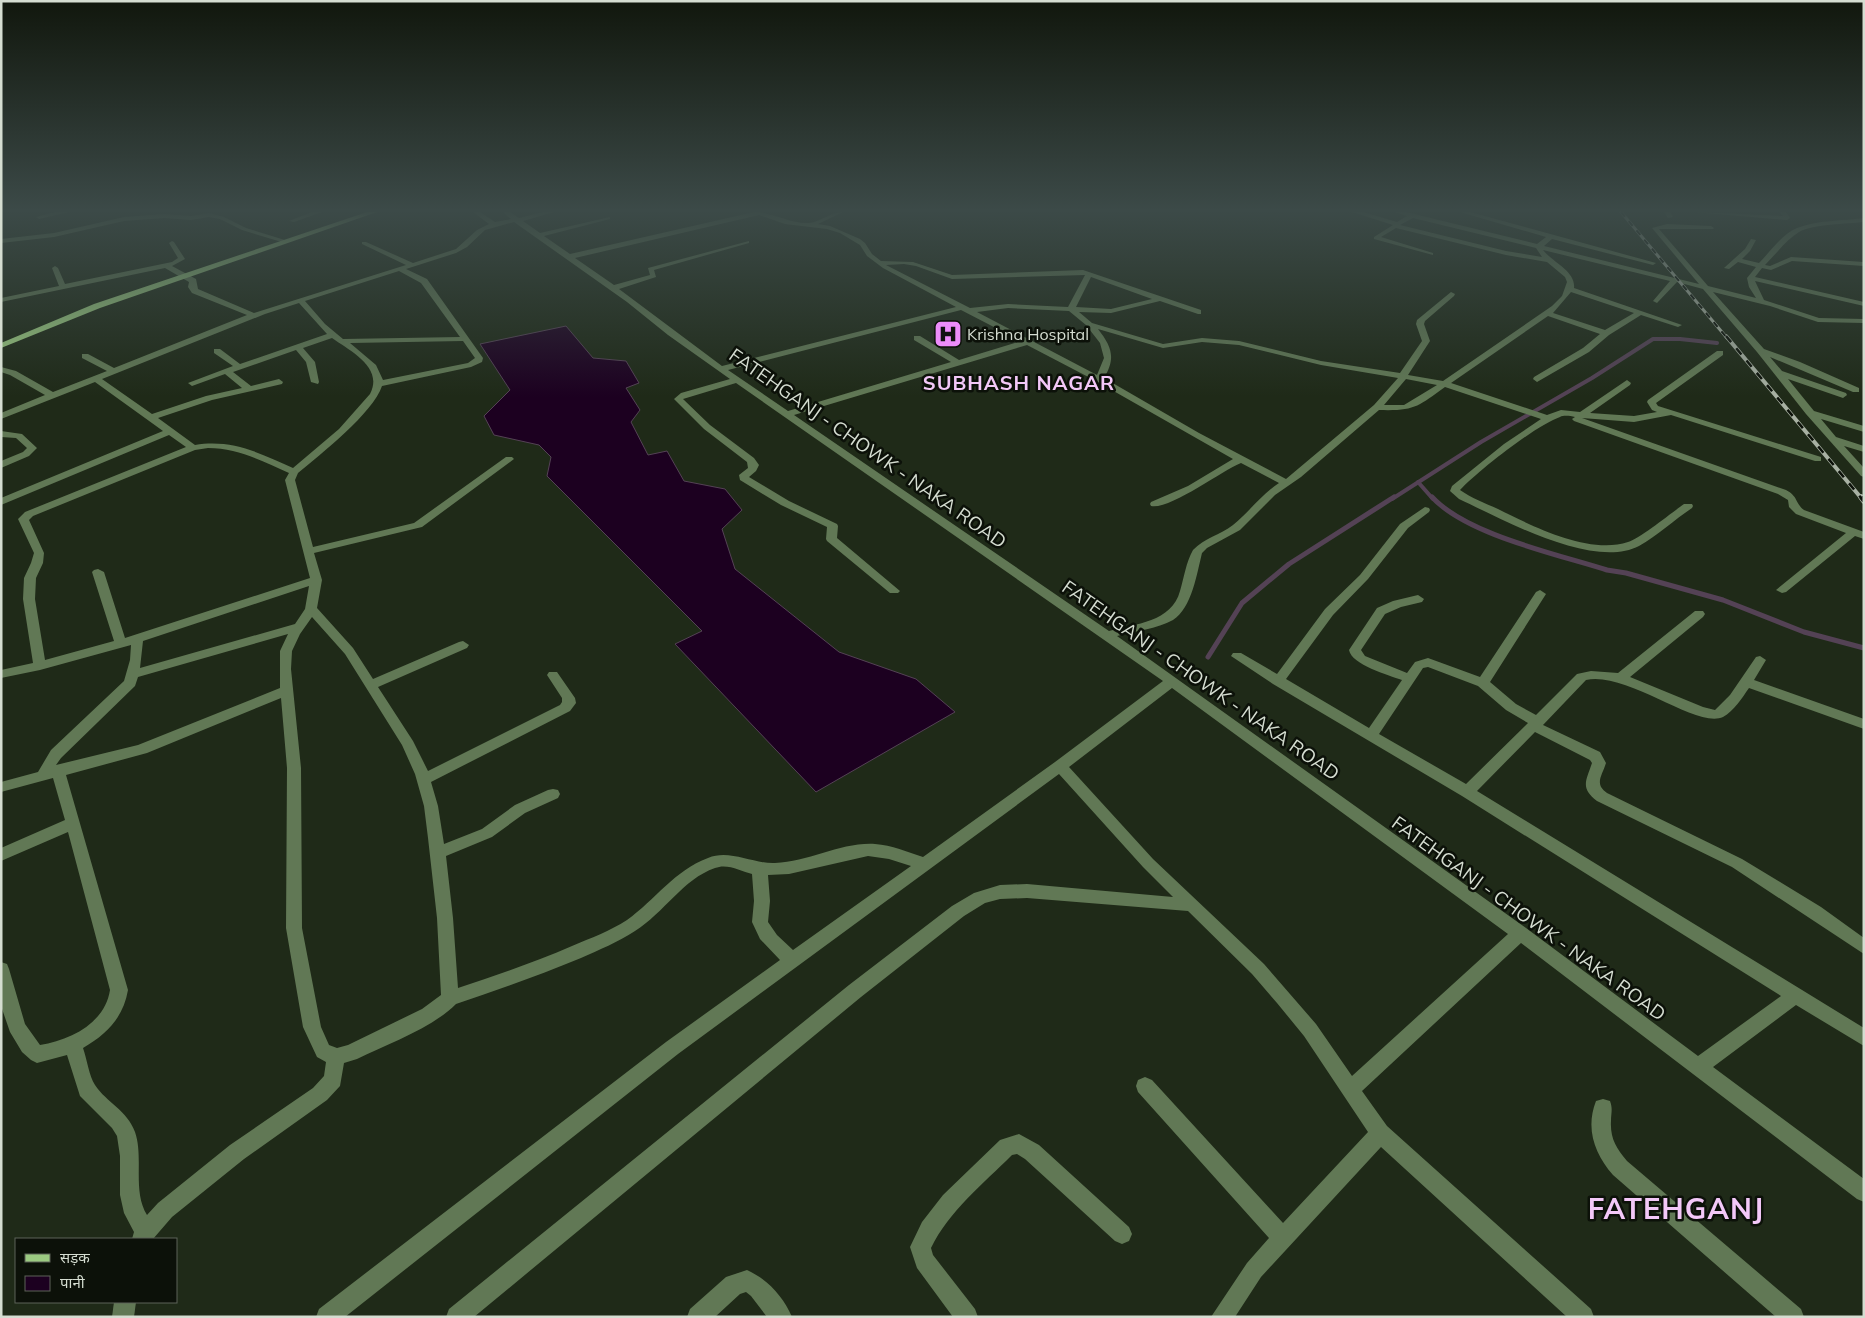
<svg xmlns="http://www.w3.org/2000/svg" width="1865" height="1318" viewBox="0 0 1865 1318" font-family="Mulish,'Noto Sans Devanagari',sans-serif">
	<rect width="100%" height="100%" fill="#1f2a18"/>
	<polygon fill="#1c0020" stroke="#544255" points="566,326 593,358 626,361 639,383 626,388 640,410 631,422 648,455 667,451 684,481 725,489 742,510 722,529 735,569 839,652 916,679 955,712 816,792 675,644 702,631 547,476 551,457 539,445 494,435 484,416 510,390 480,344"/>
	<g fill="none" stroke-linecap="round" stroke-linejoin="round">
		<g stroke="#544255" stroke-width="4">
			<polyline points="1418,482 1433,499"/>
			<polyline points="1392,499 1481,442 1592,378 1653,339 1680,339 1717,343"/>
		</g>
		<g stroke="#544255" stroke-width="5">
			<path d="M 1432,497 C 1467,535 1557,554 1607,570 L 1626,573 L 1723,600 L 1804,632 L 1864,648"/>
			<polyline points="1208,657 1242,603 1289,564 1394,497"/>
		</g>
		<g fill="#617855" fill-rule="evenodd">
			<polygon points="55,212 69,212 39,219 36,217"/>
			<polygon points="312,212 322,212 294,222 289,221"/>
			<path d="M 473,212 L 480,212 L 495,222 L 511,219 L 503,212 L 510,212 L 519,218 L 543,212 L 554,212 L 523,221 L 540,233 L 610,217 L 610,219 L 544,236 L 570,254 L 754,212 C 773,212 790,224 809,223 C 821,222 830,212 843,212 L 818,224 L 830,226 L 860,239 L 865,243 L 872,254 L 881,261 L 913,262 L 952,275 L 1083,270 L 1201,310 L 1201,314 L 1198,314 L 1160,301 L 1111,313 L 1079,312 L 1092,323 L 1163,344 L 1202,338 L 1239,341 L 1321,361 L 1400,373 L 1422,341 L 1416,324 L 1417,320 L 1451,292 L 1455,294 L 1454,296 L 1425,321 L 1424,324 L 1430,341 L 1408,375 L 1443,381 L 1552,306 L 1562,296 L 1567,282 L 1565,277 L 1547,262 L 1506,255 L 1396,228 L 1381,237 L 1433,253 L 1433,255 L 1374,239 L 1374,237 L 1393,225 L 1352,212 L 1363,212 L 1397,222 L 1407,216 L 1395,212 L 1406,212 L 1537,244 L 1546,237 L 1460,212 L 1470,212 L 1656,263 L 1653,265 L 1552,239 L 1544,246 L 1699,284 L 1652,228 L 1667,224 L 1711,226 L 1714,228 L 1713,229 L 1659,229 L 1708,286 L 1756,298 L 1749,287 L 1747,278 L 1756,267 L 1738,262 L 1729,269 L 1724,268 L 1745,249 L 1751,239 L 1756,240 L 1750,251 L 1742,259 L 1759,263 C 1770,252 1782,234 1797,228 C 1817,220 1842,221 1864,218 L 1864,222 C 1846,224 1814,224 1799,232 C 1786,240 1776,254 1765,265 L 1770,266 L 1791,257 L 1864,262 L 1864,266 L 1792,261 L 1771,270 L 1762,268 L 1755,277 L 1864,302 L 1864,306 L 1755,281 L 1764,300 L 1819,318 L 1864,319 L 1864,323 L 1818,322 L 1770,306 L 1713,292 L 1764,349 L 1800,362 L 1859,388 L 1859,392 L 1853,392 L 1770,357 L 1782,371 L 1846,393 L 1847,395 L 1843,398 L 1788,379 L 1814,411 L 1864,426 L 1864,432 L 1821,419 L 1836,437 L 1864,446 L 1864,452 L 1844,446 L 1864,468 L 1864,477 L 1861,476 L 1806,414 L 1757,352 L 1703,289 L 1677,282 L 1657,303 L 1653,301 L 1670,281 L 1543,250 C 1552,262 1576,271 1574,288 L 1682,325 L 1678,327 L 1641,315 L 1609,335 L 1589,352 L 1537,382 L 1533,379 L 1534,377 L 1583,348 L 1600,334 L 1548,316 L 1451,383 L 1547,415 L 1561,410 L 1580,412 L 1627,380 L 1631,383 L 1630,385 L 1590,413 L 1634,416 L 1657,412 L 1652,410 L 1647,402 L 1648,400 L 1717,351 L 1723,351 L 1723,355 L 1656,403 L 1658,406 L 1821,457 L 1821,461 L 1815,461 L 1671,415 L 1634,422 L 1582,418 L 1786,490 C 1798,496 1795,503 1804,510 L 1864,532 L 1864,539 L 1855,536 L 1786,592 L 1782,593 L 1776,590 L 1846,533 L 1796,514 L 1789,507 L 1788,500 L 1778,494 L 1574,421 L 1572,419 L 1575,417 C 1570,416 1564,415 1560,417 C 1535,426 1479,470 1460,490 C 1471,498 1485,503 1498,509 C 1532,526 1589,555 1628,542 C 1641,538 1671,513 1684,504 L 1692,504 L 1693,506 L 1692,508 C 1674,520 1657,536 1639,546 C 1593,570 1502,519 1459,499 L 1450,491 L 1452,486 L 1504,444 L 1541,419 L 1445,387 C 1417,407 1415,411 1379,410 L 1301,477 L 1275,495 L 1240,530 L 1207,548 L 1202,553 C 1197,573 1192,608 1173,620 C 1157,629 1135,631 1117,636 L 1526,928 L 1698,1056 L 1781,996 L 1462,796 L 1273,684 L 1231,656 L 1233,653 L 1241,653 L 1277,674 L 1325,609 L 1360,575 L 1400,524 L 1425,507 L 1429,508 L 1430,510 L 1429,512 L 1408,528 L 1368,579 L 1333,615 L 1286,679 L 1369,728 L 1402,680 C 1388,675 1352,665 1349,650 L 1377,608 L 1393,601 L 1418,595 L 1424,599 L 1422,602 L 1401,607 L 1385,614 L 1361,650 L 1365,656 L 1407,673 L 1415,662 L 1428,658 L 1480,677 L 1536,592 L 1540,590 L 1546,594 L 1490,682 L 1516,704 L 1536,715 L 1577,674 L 1591,671 L 1618,673 L 1695,611 L 1703,611 L 1705,614 L 1703,617 L 1630,677 L 1703,707 L 1715,710 L 1730,695 L 1756,657 L 1760,656 L 1766,660 L 1754,680 L 1864,719 L 1864,729 L 1749,688 C 1742,698 1734,711 1723,717 C 1696,729 1627,671 1586,680 L 1543,725 L 1600,752 L 1606,763 C 1602,776 1594,784 1607,793 L 1742,859 L 1821,907 L 1864,938 L 1864,954 L 1732,867 L 1597,801 C 1580,788 1586,781 1592,763 L 1590,760 L 1535,732 L 1477,791 L 1864,1028 L 1864,1046 L 1796,1005 L 1713,1067 L 1864,1179 L 1864,1202 L 1857,1199 L 1521,943 L 1362,1091 L 1387,1126 L 1591,1309 L 1594,1317 L 1567,1317 L 1381,1147 L 1261,1277 L 1235,1317 L 1211,1317 L 1247,1263 L 1269,1238 L 1138,1092 L 1136,1086 L 1138,1080 L 1145,1077 L 1152,1080 L 1283,1223 L 1368,1132 L 1304,1036 L 1277,1003 L 1252,974 L 1188,911 L 1027,898 L 1000,899 L 985,903 L 964,916 L 861,997 L 474,1317 L 446,1317 L 449,1309 L 849,985 L 952,906 L 974,893 L 1000,885 L 1027,884 L 1173,897 L 1143,867 L 1059,774 L 678,1054 L 345,1317 L 316,1317 L 319,1309 L 666,1042 L 780,960 L 760,939 L 752,922 L 754,901 L 752,874 C 741,871 727,863 715,868 C 683,879 664,913 635,931 C 618,942 599,950 581,958 C 540,975 498,990 456,1004 C 432,1028 388,1044 357,1059 L 344,1063 L 340,1086 L 327,1100 L 244,1159 L 172,1217 L 153,1239 L 132,1239 L 134,1232 L 124,1213 L 120,1195 L 120,1156 L 117,1136 L 112,1128 L 80,1096 L 67,1055 L 37,1063 L 31,1060 L 22,1052 L 10,1032 L 1,1006 L 1,962 L 7,964 L 9,969 L 25,1024 L 40,1045 C 71,1040 105,1023 110,990 L 68,832 L 1,861 L 1,848 L 65,820 L 53,778 L 1,792 L 1,782 L 38,772 L 51,750 L 124,681 L 130,660 L 131,645 L 40,670 L 1,678 L 1,670 L 33,663 L 23,599 L 24,578 L 31,563 L 34,553 L 18,519 L 25,512 L 186,447 L 169,435 L 1,505 L 1,498 L 163,431 L 95,382 L 1,419 L 1,413 L 45,395 L 10,375 L 1,372 L 1,367 L 16,371 L 53,392 L 107,371 L 82,358 L 82,354 L 88,354 L 114,368 L 247,315 L 192,293 L 188,287 L 189,282 L 165,268 L 1,302 L 1,298 L 59,286 L 52,268 L 55,266 L 58,268 L 65,284 L 172,262 L 178,258 L 169,243 L 172,241 L 174,242 L 185,259 L 172,266 L 196,279 L 198,289 L 254,313 L 406,265 L 362,244 L 362,242 L 366,242 L 413,263 L 456,249 L 477,230 L 489,224 ZM 759,215 L 785,224 L 827,229 L 840,233 L 860,245 L 867,256 L 883,268 L 956,307 L 722,366 L 619,289 L 656,277 L 654,270 L 749,243 L 749,241 L 648,268 L 650,275 L 614,285 L 575,258 ZM 1413,218 L 1536,248 L 1542,257 L 1506,251 L 1400,225 ZM 514,222 L 627,302 L 668,335 L 730,379 L 681,393 L 674,399 L 704,429 L 747,462 L 748,468 L 739,475 L 740,480 L 781,505 L 827,527 L 826,539 L 827,541 L 890,593 L 898,593 L 900,591 L 837,538 L 838,526 L 837,524 L 789,501 L 749,477 L 756,471 L 759,465 L 754,458 L 710,425 L 683,399 L 736,383 L 1163,681 L 1055,762 L 923,857 C 907,852 892,845 875,844 C 841,842 809,862 775,863 C 752,864 730,849 708,858 C 675,870 655,900 627,920 C 610,931 591,938 572,946 C 535,962 497,975 458,988 L 453,918 L 446,856 L 492,837 L 525,813 L 558,798 L 560,794 L 558,790 L 553,789 L 548,790 L 515,805 L 482,829 L 444,844 L 438,806 L 431,782 L 570,711 L 576,703 L 575,698 L 557,672 L 549,672 L 547,675 L 562,698 L 562,702 L 560,705 L 428,771 L 413,741 L 378,687 L 467,648 L 469,645 L 463,641 L 459,642 L 373,679 L 353,648 L 317,608 L 322,580 L 314,553 L 422,527 L 514,459 L 512,457 L 506,457 L 414,523 L 313,547 L 295,480 L 298,473 C 321,454 373,413 382,386 L 471,367 L 482,362 L 483,358 L 427,279 L 406,269 L 456,253 L 467,247 L 485,230 ZM 904,264 L 916,266 L 952,279 L 1085,275 L 1068,307 L 1008,304 L 970,308 L 886,265 ZM 399,271 L 421,283 L 460,337 L 343,339 L 325,324 L 305,301 ZM 1091,277 L 1152,299 L 1111,309 L 1076,307 ZM 1571,292 L 1634,313 L 1605,330 L 1553,313 ZM 299,303 L 327,334 L 240,364 L 220,349 L 214,349 L 214,353 L 233,366 L 188,383 L 192,386 L 225,374 L 242,388 L 206,396 L 152,414 L 102,379 L 265,314 ZM 1008,308 L 1069,311 L 1086,325 L 1100,343 L 1104,358 L 1097,375 L 977,312 ZM 961,310 L 1021,341 L 959,360 L 920,336 L 914,336 L 914,340 L 951,362 L 788,411 L 728,370 ZM 1098,329 L 1163,348 L 1202,342 L 1239,345 L 1321,365 L 1398,378 L 1374,405 L 1286,479 L 1199,433 L 1104,378 C 1116,358 1112,347 1098,329 ZM 332,338 C 350,351 384,367 370,394 L 339,429 L 293,468 C 260,453 232,439 195,445 L 158,418 L 212,400 L 282,384 L 283,382 L 279,379 L 251,386 L 233,372 L 296,350 L 306,362 L 311,382 L 318,384 L 319,382 L 315,362 L 303,348 ZM 463,341 L 475,358 L 468,363 L 383,380 L 376,365 L 350,343 ZM 1027,345 L 1096,381 L 1233,459 L 1188,486 L 1151,502 L 1150,504 L 1151,506 C 1170,510 1221,471 1241,463 L 1279,483 C 1261,495 1249,512 1233,525 C 1220,535 1204,538 1193,550 C 1186,562 1184,578 1180,591 C 1172,622 1135,624 1109,631 L 794,415 ZM 1406,379 L 1437,385 L 1404,405 L 1384,405 ZM 208,448 C 238,448 262,461 289,473 L 285,480 L 310,578 L 125,638 L 104,572 L 98,569 L 94,570 L 92,572 L 114,641 L 45,660 L 35,599 L 36,578 L 43,563 L 44,553 L 29,520 L 33,516 L 195,450 ZM 309,586 L 305,609 L 295,624 L 140,668 L 143,641 ZM 312,617 L 345,654 L 402,745 L 415,774 L 424,806 L 428,838 L 437,918 L 441,995 L 422,1009 L 348,1045 L 337,1048 L 329,1045 L 321,1027 L 302,928 L 301,768 L 291,669 L 292,651 L 300,634 ZM 288,634 L 280,651 L 280,688 L 138,745 L 56,765 L 61,758 L 135,686 L 138,677 ZM 1428,667 L 1478,686 L 1506,710 L 1528,723 L 1466,784 L 1379,734 L 1423,668 ZM 1172,688 L 1508,934 L 1352,1076 L 1316,1024 L 1264,964 L 1153,859 L 1069,767 ZM 281,698 L 287,768 L 286,928 L 303,1027 L 317,1057 L 326,1062 L 324,1076 L 313,1088 L 230,1145 L 158,1203 L 147,1215 C 132,1191 144,1158 135,1132 C 127,1110 107,1103 95,1085 C 89,1076 87,1059 83,1048 C 107,1034 123,1018 128,990 L 66,775 L 147,753 ZM 868,856 L 889,859 L 911,866 L 793,950 L 777,935 L 768,922 L 770,901 L 768,875 L 789,874 Z"/>
			<polygon points="1664,212 1670,212 1673,217 1668,218"/>
			<polygon points="1694,212 1783,216 1779,212 1786,212 1790,218 1787,220"/>
			<polygon points="209,213 224,217 246,228 288,241 285,243 242,230 220,219 209,217 191,220 164,218 124,221 54,237 1,243 1,239 54,233 124,217 164,214 191,216"/>
			<polygon points="1,431 22,434 37,448 29,456 1,468 1,461 23,452 27,448 16,438 1,437"/>
			<path d="M 1603,1099 L 1610,1101 C 1613,1109 1611,1113 1611,1121 C 1610,1138 1616,1148 1627,1161 L 1801,1309 L 1804,1317 L 1776,1317 L 1613,1175 C 1595,1154 1585,1129 1596,1101 Z"/>
			<path d="M 1019,1134 L 1039,1145 L 1129,1227 L 1132,1234 L 1129,1241 L 1122,1244 L 1115,1241 L 1025,1159 L 1017,1154 L 1012,1155 C 983,1184 949,1211 931,1248 L 933,1255 L 975,1309 L 978,1317 L 953,1317 L 917,1268 L 910,1247 L 922,1222 L 943,1195 L 1000,1140 Z"/>
			<path d="M 747,1270 C 767,1279 783,1296 792,1317 L 767,1317 L 751,1296 L 746,1292 L 740,1294 L 715,1317 L 687,1317 L 690,1309 L 726,1277 Z"/>
			<polygon points="114,1302 136,1302 134,1317 112,1317"/>
		</g>
		<polygon fill="#9bca81" fill-rule="evenodd" points="367,212 377,212 100,308 1,348 1,343 94,304"/>
		<defs>
			<polyline id="rail-far2" points="1621,212 1727,338"/>
			<polyline id="rail-far1" points="1726,336 1862,499"/>
			<polyline id="rail" points="1861,497 1864,501"/>
		</defs>
		<use href="#rail-far2" stroke="#a8b1a3" stroke-width="3"/>
		<use href="#rail-far1" stroke="#a8b1a3" stroke-width="4"/>
		<use href="#rail" stroke="#a8b1a3" stroke-width="5.5"/>
		<use href="#rail-far2" stroke="#0c1109" stroke-width="2" stroke-dasharray="6" stroke-linecap="butt"/>
		<use href="#rail-far1" stroke="#0c1109" stroke-width="2.5" stroke-dasharray="8" stroke-linecap="butt"/>
		<use href="#rail" stroke="#0c1109" stroke-width="4" stroke-dasharray="11" stroke-linecap="butt"/>
	</g>
	<linearGradient id="sky" x2="0" y2="1"><stop stop-color="#11170d"/><stop offset="0.53" stop-color="#3c4a48"/><stop offset="1" stop-color="#3c4a48" stop-opacity="0"/></linearGradient>
	<rect width="1865" height="397" fill="url(#sky)"/>
	<defs>
		<symbol id="hospital-square" viewBox="-11 -11 22 22"><rect x="-9" y="-9" width="18" height="18" rx="4" fill="#ed8cfa" stroke="#0c1109"/><path d="M-5-5h3v3.5h4V-5h3V5h-3V1.5h-4V5h-3Z" fill="#111"/></symbol>
	</defs>
	<g fill-rule="evenodd">
		<use href="#hospital-square" x="932" y="318" width="32" height="32"/>
	</g>
	<g text-anchor="middle" stroke-width="5" stroke-linejoin="round" paint-order="stroke">
		<g font-size="16" fill="#d5ddd1" stroke="#0c1109" text-anchor="start">
			<text x="967" y="340">Krishna Hospital</text>
		</g>
		<g font-size="19" fill="#d5ddd1" stroke="#0c1109">
			<text transform="translate(868 448) rotate(35)" y="7">FATEHGANJ - CHOWK - NAKA ROAD</text>
			<text transform="translate(1201 680) rotate(35)" y="7">FATEHGANJ - CHOWK - NAKA ROAD</text>
			<text transform="translate(1529 918) rotate(36)" y="7">FATEHGANJ - CHOWK - NAKA ROAD</text>
		</g>
		<g font-size="20" font-weight="bold" letter-spacing="1" fill="#f3c8f8" stroke="#0c1109">
			<text x="1019" y="390">SUBHASH NAGAR</text>
		</g>
		<g font-size="29" font-weight="bold" letter-spacing="1" fill="#f3c8f8" stroke="#0c1109">
			<text x="1676" y="1219">FATEHGANJ</text>
		</g>
	</g>
	<rect width="1865" height="1318" fill="none" stroke="#d5ddd1" stroke-width="5"/>
	<rect x="15" y="1238" width="162" height="65" fill="#0c1109" stroke="#5c6359"/>
	<rect x="25" y="1254" width="25" height="8" fill="#9bca81" stroke="#5c6359"/>
	<text x="60" y="1263" font-size="15" fill="#d5ddd1">सड़क</text>
	<rect x="25" y="1276" width="25" height="15" fill="#1c0020" stroke="#5c6359"/>
	<text x="60" y="1288" font-size="15" fill="#d5ddd1">पानी</text>
</svg>
